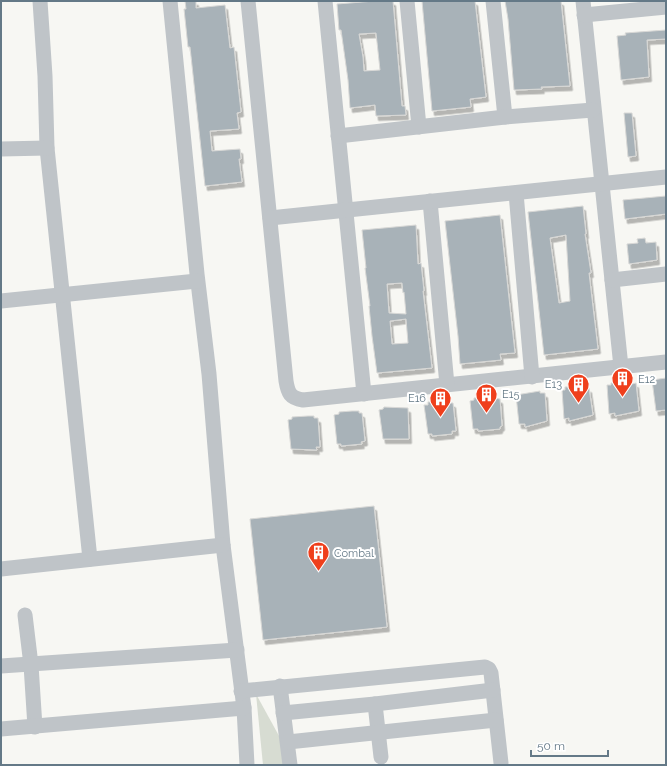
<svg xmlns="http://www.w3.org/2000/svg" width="667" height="766" viewBox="0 0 667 766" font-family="Raleway,sans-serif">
	<defs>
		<filter id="shadow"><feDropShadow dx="2.5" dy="4.5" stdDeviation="0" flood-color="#0004"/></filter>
	</defs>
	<rect width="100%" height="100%" fill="#f7f7f3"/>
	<polygon fill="#d7dcd2" points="256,694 284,745 287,765 263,765"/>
	<g fill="#a8b2b8" stroke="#d8d8d6" fill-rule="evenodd" filter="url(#shadow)">
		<polygon points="185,1 196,1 196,8 225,5 230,48 234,47 241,112 237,113 239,129 210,131 212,151 240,149 241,159 239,159 242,182 205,186 190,47 188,47 184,9 186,9"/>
		<path d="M 375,1 L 393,1 L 402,106 L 405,106 L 406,115 L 376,116 L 375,105 L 350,108 L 348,80 L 341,30 L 339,30 L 337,4 ZM 376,33 L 380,70 L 364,71 L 363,57 L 359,34 Z"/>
		<polygon points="422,1 475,1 486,97 470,99 471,107 432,111"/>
		<polygon points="505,1 561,1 570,86 541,87 542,89 514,90 508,19"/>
		<polygon points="666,30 666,39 647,40 649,77 621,80 617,36 626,35 625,33"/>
		<polygon points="624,113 632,113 636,156 628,157"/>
		<polygon points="666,196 666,214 625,219 623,200"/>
		<path d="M 583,206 L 586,234 L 585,234 L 591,273 L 589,273 L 598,349 L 544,355 L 528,212 ZM 566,235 L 570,301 L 559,303 L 550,238 Z"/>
		<polygon points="500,215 515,353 500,354 501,360 460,364 458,336 445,221"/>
		<path d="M 416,225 L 418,264 L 421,263 L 424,291 L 423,291 L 432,368 L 377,373 L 372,336 L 369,306 L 370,306 L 365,268 L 366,268 L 362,230 ZM 402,283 L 403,293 L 404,292 L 406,314 L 389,313 L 387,284 ZM 406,319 L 408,343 L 392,344 L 390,321 Z"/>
		<polygon points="645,238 646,243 656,242 657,260 629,264 627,244 638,243 637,239"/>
		<polygon points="666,378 666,410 656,411 652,380"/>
		<polygon points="625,381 632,381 632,384 636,383 639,411 615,416 615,413 609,414 607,385 611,385 611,383"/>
		<polygon points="586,386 587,388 589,388 593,415 569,421 569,418 564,419 562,390 565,390 565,387"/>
		<polygon points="540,391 540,393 545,393 547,421 525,427 525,424 519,424 516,395"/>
		<polygon points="495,396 495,398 500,399 502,426 500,427 500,429 478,431 478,429 473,429 470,401 474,400 474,398"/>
		<polygon points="450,401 450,403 453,403 456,431 452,431 452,434 432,436 432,434 428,434 424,405 428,405 428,402"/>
		<polygon points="384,407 408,408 409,439 383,439 379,410 383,409"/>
		<polygon points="352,411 359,411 359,413 362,413 365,441 361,442 362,444 341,446 341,444 337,444 334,415 339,414 339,412"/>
		<polygon points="308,416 314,416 314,418 318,418 320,447 316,447 317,450 291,449 288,420 292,419 292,417"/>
		<polygon points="374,506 387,627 263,640 250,519"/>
	</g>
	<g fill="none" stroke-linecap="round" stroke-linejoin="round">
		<g stroke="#bfc4c8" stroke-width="15">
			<polyline points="40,1 45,76 47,148 90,559"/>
			<polyline points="170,1 197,274 209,374 223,545 244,708 247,765"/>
			<path d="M 248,1 L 286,381 C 288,393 290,398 303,400 L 666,362"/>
			<polyline points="325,1 364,394"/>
			<polyline points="407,1 419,127"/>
			<polyline points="493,1 505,117"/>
			<polyline points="583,1 621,367"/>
			<polyline points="584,15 666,7"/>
			<polyline points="338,136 505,117 593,110"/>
			<polyline points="1,149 47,148"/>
			<polyline points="516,193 532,377"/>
			<polyline points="430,201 447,385"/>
			<polyline points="270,218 666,177"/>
			<polyline points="612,280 666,274"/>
			<polyline points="1,301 197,281"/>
			<polyline points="1,569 223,545"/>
			<polyline points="25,615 31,665 35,727"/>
			<polyline points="1,666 237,650"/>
			<polyline points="280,686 290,765"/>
			<polyline points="241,691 485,667 489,669 491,673 501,763"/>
			<polyline points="375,704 381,757"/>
			<polyline points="283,713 375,704 493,690"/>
			<polyline points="1,729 244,708"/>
			<polyline points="288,742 496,720"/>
		</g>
	</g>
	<defs>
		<symbol id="building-pin" viewBox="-11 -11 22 30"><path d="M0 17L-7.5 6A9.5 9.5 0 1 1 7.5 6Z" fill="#ef3f1c" stroke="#fff"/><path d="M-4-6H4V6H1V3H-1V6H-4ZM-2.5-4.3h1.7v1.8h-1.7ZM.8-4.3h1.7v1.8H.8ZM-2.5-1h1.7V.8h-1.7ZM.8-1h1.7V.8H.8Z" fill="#fff"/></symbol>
	</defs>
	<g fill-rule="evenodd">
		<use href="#building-pin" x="610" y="366" width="25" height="34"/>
		<use href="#building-pin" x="566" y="372" width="25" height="34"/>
		<use href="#building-pin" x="474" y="382" width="25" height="34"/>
		<use href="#building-pin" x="428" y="386" width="25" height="34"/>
		<use href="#building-pin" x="306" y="540" width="25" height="34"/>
	</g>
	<g text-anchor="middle" stroke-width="4" stroke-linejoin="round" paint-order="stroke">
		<g font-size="11" fill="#647987" stroke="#fff" text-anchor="start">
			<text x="638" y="383">E12</text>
			<text x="562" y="388" text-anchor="end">E13</text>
			<text x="502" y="398">E15</text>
			<text x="426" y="402" text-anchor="end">E16</text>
			<text x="334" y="557">Combal</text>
		</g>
	</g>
	<rect width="667" height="766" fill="none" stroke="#647987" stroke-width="4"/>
	<path d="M531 750v6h77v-6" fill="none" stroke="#647987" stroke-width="2"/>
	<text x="537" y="750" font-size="12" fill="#647987" stroke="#ffffff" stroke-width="3" paint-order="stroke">50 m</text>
</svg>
